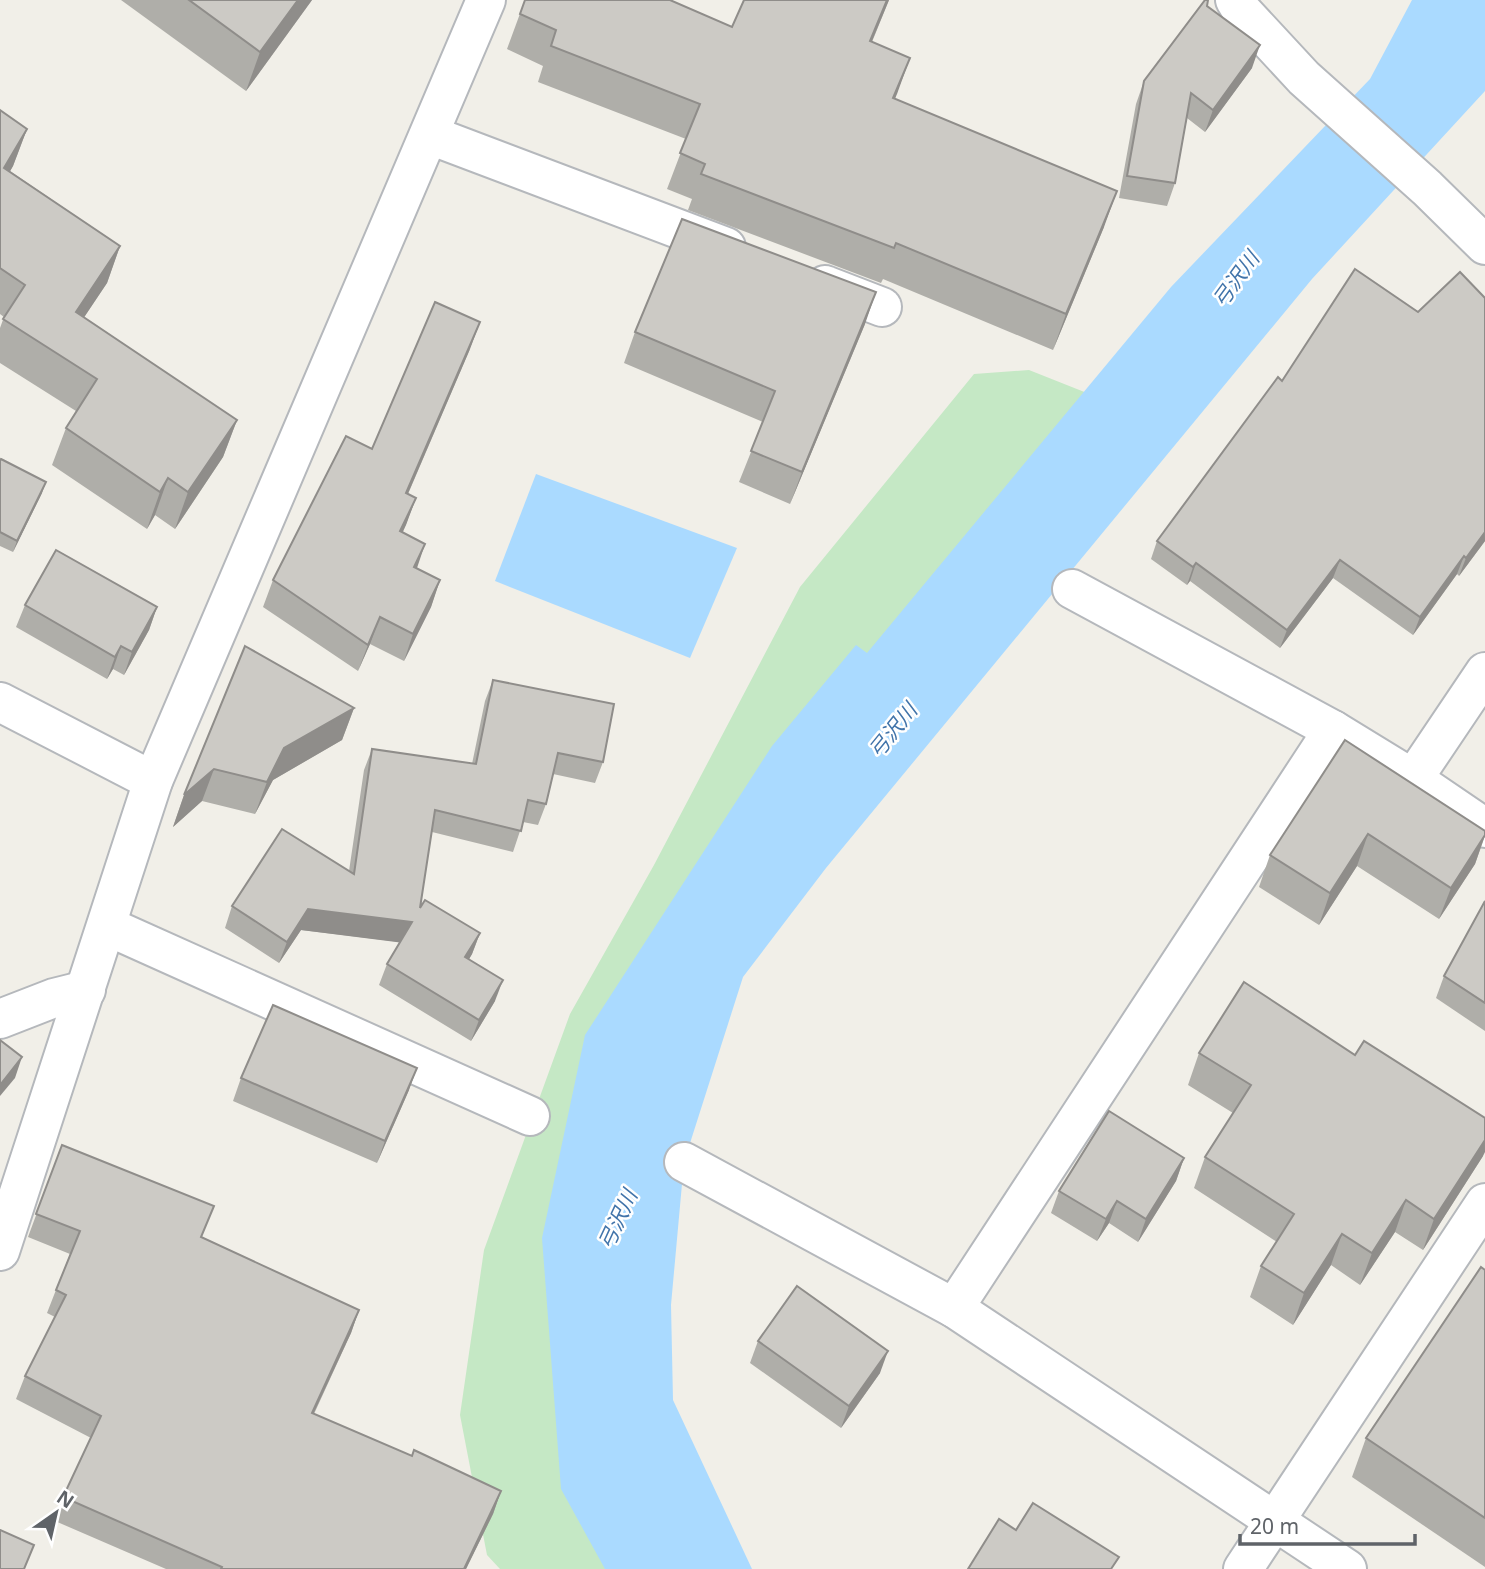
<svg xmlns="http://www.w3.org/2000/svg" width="1485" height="1569" viewBox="0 0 1485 1569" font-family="'Noto Sans','Noto Sans JP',sans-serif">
	<rect width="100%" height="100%" fill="#f1efe8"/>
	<polygon fill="#c5e8c5" points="1029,370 1097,397 651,1015 625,1569 500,1569 487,1555 460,1415 484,1250 570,1014 654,865 800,587 974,374"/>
	<g fill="#aadaff">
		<polygon points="1412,0 1485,0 1485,91 1312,279 826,868 743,977 684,1162 671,1305 673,1400 752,1569 605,1569 561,1489 542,1238 585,1035 772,746 856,645 867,653 1171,287 1370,79"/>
		<polygon points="536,474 737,548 690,658 495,581"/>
	</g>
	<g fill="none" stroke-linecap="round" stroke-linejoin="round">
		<defs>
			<g id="minor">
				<polyline points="1235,0 1241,10 1304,78 1427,188 1485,245"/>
				<polyline points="430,135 726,247"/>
				<polyline points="825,285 882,307"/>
				<polyline points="1072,589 1333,730 1413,779 1485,828"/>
				<polyline points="1413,779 1485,672"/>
				<polyline points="107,926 530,1116"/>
				<polyline points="0,1019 54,998 86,990"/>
				<polyline points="0,1251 153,781 486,0"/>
				<polyline points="954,1308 1333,730"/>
				<polyline points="1243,1569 1485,1203"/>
			</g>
			<g id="tertiary">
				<polyline points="0,702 153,781"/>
				<polyline points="684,1162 954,1308 1347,1569"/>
			</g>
		</defs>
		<use href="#minor" stroke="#b5b8bc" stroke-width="42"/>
		<use href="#tertiary" stroke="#b5b8bc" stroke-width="42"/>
		<use href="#minor" stroke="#fff" stroke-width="38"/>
		<use href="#tertiary" stroke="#fff" stroke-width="38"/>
	</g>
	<g fill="#afaea9">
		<polygon points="121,0 312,0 246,91"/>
		<polygon points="525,0 732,27 744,0 889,0 872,42 895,99 1104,227 1053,350 883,279 881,283 688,210 692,199 667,189 686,139 538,82 543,66 507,49"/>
		<polygon points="1207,6 1252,68 1205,132 1187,118 1175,183 1167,206 1119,198 1136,104 1144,81"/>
		<polygon points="0,110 27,129 13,166 10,171 120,246 107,283 84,317 237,420 223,457 175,529 155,515 147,529 52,465 66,428 76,411 0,363 0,328 4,317 0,314"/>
		<polygon points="1418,312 1485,541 1459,576 1457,574 1413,635 1333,578 1280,648 1190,581 1187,585 1151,559 1157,541 1282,381"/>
		<polygon points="865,324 790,504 739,482 763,422 624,363 635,332"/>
		<polygon points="470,349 408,494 416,498 403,532 416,568 440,580 431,607 404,661 370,644 358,671 263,607 273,580"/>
		<polygon points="0,461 42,493 13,552 0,546"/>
		<polygon points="25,605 157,607 149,630 124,675 113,669 107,679 16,627"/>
		<polygon points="245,646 354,708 342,740 273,780 255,814 202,801 173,827 184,795"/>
		<polygon points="493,680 603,762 595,783 553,774 546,804 538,825 523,822 513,852 432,832 420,908 480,933 472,954 469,959 495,1001 471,1041 379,985 387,964 400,942 301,930 279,963 225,928 232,906 349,871 364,770 372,749 472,764 485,701"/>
		<polygon points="1345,740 1485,831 1485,836 1475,864 1439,919 1357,866 1319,925 1259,887 1270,855"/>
		<polygon points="1485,901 1485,1031 1436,998 1444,976"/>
		<polygon points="1199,1053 1483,1156 1423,1250 1395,1232 1360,1285 1331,1265 1293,1325 1250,1297 1261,1266 1277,1242 1194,1188 1205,1157 1233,1113 1188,1085"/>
		<polygon points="241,1078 409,1090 377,1163 233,1101"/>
		<polygon points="62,1145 202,1237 359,1310 351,1333 314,1414 412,1456 501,1491 493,1514 466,1569 166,1569 55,1521 63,1497 91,1438 16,1399 25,1376 55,1317 47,1313 70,1254 28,1237"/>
		<polygon points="1184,1158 1176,1181 1138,1242 1109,1223 1097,1241 1051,1213 1059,1191"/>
		<polygon points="1485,1270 1485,1567 1352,1477 1366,1438"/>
		<polygon points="758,1341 880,1373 841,1428 750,1363"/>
	</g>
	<g fill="#8f8d8a">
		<polygon points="298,0 312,0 246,91 260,52"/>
		<polygon points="887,0 889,0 857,77 870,41"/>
		<polygon points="1260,45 1252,68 1205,132 1213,110"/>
		<polygon points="910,58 897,94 880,134 893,98"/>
		<polygon points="27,129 13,166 0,189 4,168"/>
		<polygon points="1117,191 1104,227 1053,350 1066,314"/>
		<polygon points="120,246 107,283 63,349 76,312"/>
		<polygon points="876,292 865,324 790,504 802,472"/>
		<polygon points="480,322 470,349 397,519 406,493"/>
		<polygon points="237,420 223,457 175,529 188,492"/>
		<polygon points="168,478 155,515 147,529 160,492"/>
		<polygon points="46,482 42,493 13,552 17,541"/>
		<polygon points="416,498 406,525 390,557 400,531"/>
		<polygon points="1485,532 1485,541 1459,576 1466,558"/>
		<polygon points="425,544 416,571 414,567"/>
		<polygon points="1464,556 1457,574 1413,635 1420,617"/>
		<polygon points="1340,560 1333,578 1280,648 1287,630"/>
		<polygon points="1196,563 1190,581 1187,585 1193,567"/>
		<polygon points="440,580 431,607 404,661 413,634"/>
		<polygon points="157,607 149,630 124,675 132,652"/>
		<polygon points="380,617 370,644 358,671 368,645"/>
		<polygon points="121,646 113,669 107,679 115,657"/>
		<polygon points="354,708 342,740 273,780 255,814 267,782 284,748"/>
		<polygon points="214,769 202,801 173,827 184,795"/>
		<polygon points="1368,834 1357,866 1319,925 1330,893"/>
		<polygon points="1485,835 1475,864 1439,919 1451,888"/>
		<polygon points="308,909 412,922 404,943 301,930 279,963 287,942"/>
		<polygon points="480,933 472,954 458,978 465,957"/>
		<polygon points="503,980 495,1001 471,1041 479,1020"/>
		<polygon points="22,1057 15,1078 0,1096 0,1085"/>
		<polygon points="417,1068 409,1090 377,1163 385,1141"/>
		<polygon points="1485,1140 1485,1152 1483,1156 1423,1250 1434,1219"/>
		<polygon points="1184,1158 1176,1181 1138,1242 1146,1219"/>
		<polygon points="1406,1200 1395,1232 1360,1285 1372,1253"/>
		<polygon points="1117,1201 1109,1223 1097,1241 1106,1219"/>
		<polygon points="1342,1234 1331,1265 1293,1325 1304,1293"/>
		<polygon points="359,1310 351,1333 303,1436 312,1413"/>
		<polygon points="888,1351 880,1373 841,1428 849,1406"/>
		<polygon points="501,1491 493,1514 466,1569 464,1569"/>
	</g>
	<g fill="#cccac5" stroke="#8f8d8a" stroke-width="2">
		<polygon points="189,0 298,0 260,52"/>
		<polygon points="525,0 670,0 732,27 744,0 887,0 870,41 910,58 893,98 1117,191 1066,314 896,243 894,248 701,174 705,164 680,153 700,104 551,46 556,30 520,14"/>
		<polygon points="1205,0 1208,0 1207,6 1260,45 1213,110 1191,93 1175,183 1127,176 1144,81"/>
		<polygon points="0,110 27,129 4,168 120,246 76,312 237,420 188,492 168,478 160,492 66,428 97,379 3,319 25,285 0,268"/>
		<polygon points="682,219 876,292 802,472 751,451 775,391 635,332"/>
		<polygon points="1355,269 1418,312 1460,272 1485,298 1485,532 1466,558 1464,556 1420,617 1340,560 1287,630 1196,563 1193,567 1157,541 1278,377 1282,381"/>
		<polygon points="435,302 480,322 406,493 416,498 400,531 425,544 414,567 440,580 413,634 380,617 368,645 273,580 346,436 372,449"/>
		<polygon points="1,459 46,482 17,541 0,532 0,461"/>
		<polygon points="56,550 157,607 132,652 121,646 115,657 25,605"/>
		<polygon points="245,646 354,708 284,748 267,782 214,769 184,795"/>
		<polygon points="493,680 614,704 603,762 558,753 546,804 528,800 521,831 435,810 420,908 425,900 480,933 465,957 503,980 479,1020 387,964 412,922 308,909 287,942 232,906 282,829 354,874 372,749 476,764"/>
		<polygon points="1345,740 1485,831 1485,835 1451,888 1368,834 1330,893 1270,855"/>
		<polygon points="1485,901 1485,1003 1444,976"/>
		<polygon points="1244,982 1355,1055 1364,1041 1485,1118 1485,1140 1434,1219 1406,1200 1372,1253 1342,1234 1304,1293 1261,1266 1294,1214 1205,1157 1251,1085 1199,1053"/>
		<polygon points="273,1005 417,1068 385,1141 241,1078"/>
		<polygon points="0,1040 22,1057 0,1085"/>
		<polygon points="1109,1111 1184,1158 1146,1219 1117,1201 1106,1219 1059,1191"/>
		<polygon points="62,1145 214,1206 201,1237 359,1310 312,1413 412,1456 414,1450 501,1491 464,1569 221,1569 222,1567 63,1497 101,1416 25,1376 66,1295 56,1290 80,1231 36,1214"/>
		<polygon points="1481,1267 1485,1270 1485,1518 1366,1438"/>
		<polygon points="797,1286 888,1351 849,1406 758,1341"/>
		<polygon points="1033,1503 1119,1557 1111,1569 968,1569 999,1519 1016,1530"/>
		<polygon points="0,1530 34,1545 24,1569 0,1569"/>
	</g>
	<g text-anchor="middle" stroke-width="5" stroke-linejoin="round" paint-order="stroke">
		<g font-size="21" font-style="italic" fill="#4174aa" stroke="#fff">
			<text transform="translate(1236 280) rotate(-54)" y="7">弓沢川</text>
			<text transform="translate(893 731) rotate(-51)" y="7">弓沢川</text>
			<text transform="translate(618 1220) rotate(-65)" y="7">弓沢川</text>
		</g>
	</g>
	<g transform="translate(56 1513) rotate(34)" stroke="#ffffff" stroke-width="5" paint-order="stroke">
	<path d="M0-5L12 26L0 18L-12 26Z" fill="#5f6368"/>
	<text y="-10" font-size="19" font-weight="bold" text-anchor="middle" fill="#5f6368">N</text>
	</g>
	<path d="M1240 1534v10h175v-10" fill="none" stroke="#5f6368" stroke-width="3.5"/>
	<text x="1250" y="1534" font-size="21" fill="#5f6368" stroke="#ffffff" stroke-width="5" paint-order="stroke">20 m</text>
</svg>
